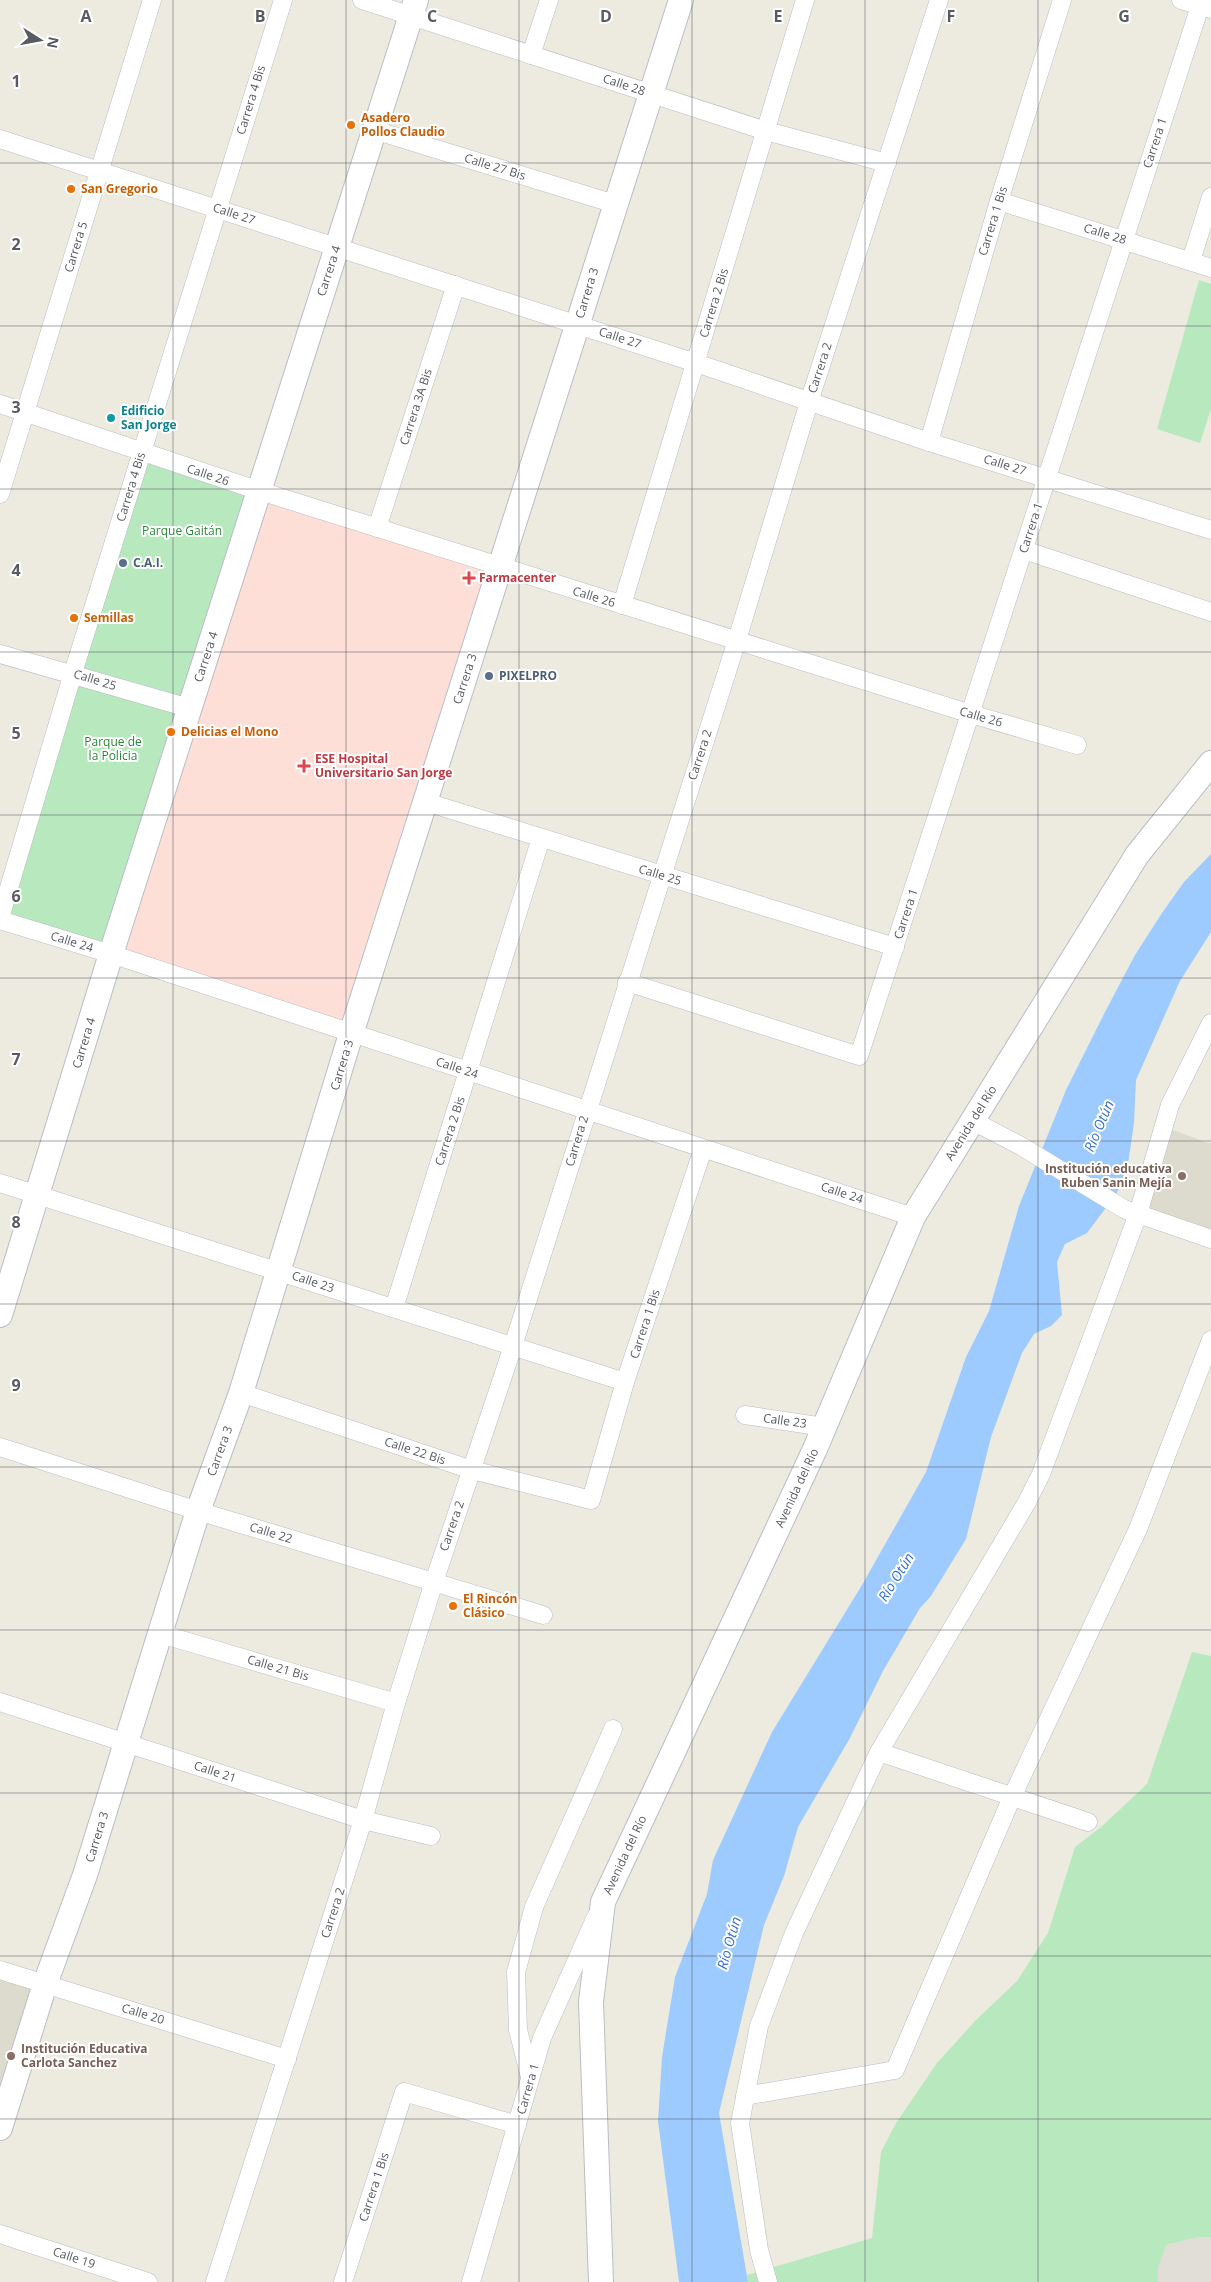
<svg xmlns="http://www.w3.org/2000/svg" width="1211" height="2282" viewBox="0 0 1211 2282" font-family="'Open Sans',sans-serif">
	<rect width="100%" height="100%" fill="#edebdf"/>
	<polygon fill="#e0ded7" points="1199,2237 1211,2237 1211,2282 1158,2282 1158,2269 1166,2245"/>
	<g fill="#dcdbce">
		<polygon points="1170,1129 1211,1144 1211,1234 1141,1208"/>
		<polygon points="0,1970 45,1984 0,2128"/>
	</g>
	<polygon fill="#fddfd8" points="260,491 501,567 351,1034 111,954"/>
	<g fill="#b8e8bd">
		<polygon points="1199,280 1211,284 1211,409 1200,443 1157,429"/>
		<polygon points="141,453 260,491 111,954 0,920"/>
		<polygon points="1192,1652 1211,1656 1211,2237 1199,2237 1166,2245 1158,2269 1158,2282 748,2282 747,2275 872,2238 881,2152 896,2123 937,2063 976,2020 1017,1981 1048,1933 1075,1847 1101,1827 1147,1784"/>
	</g>
	<polygon fill="#9dcbff" points="1211,854 1211,932 1180,981 1136,1080 1134,1123 1128,1164 1117,1193 1087,1233 1065,1244 1057,1262 1062,1315 1051,1326 1034,1334 1022,1353 991,1437 966,1539 931,1596 920,1608 883,1671 850,1738 798,1827 784,1876 764,1925 719,2113 748,2282 679,2282 658,2121 662,2057 675,1977 707,1894 713,1860 772,1732 862,1585 926,1472 966,1357 989,1311 1019,1206 1066,1090 1105,1012 1135,955 1162,913 1184,882"/>
	<g fill="none" stroke-linecap="round" stroke-linejoin="round">
		<defs>
			<g id="street">
				<polyline points="362,0 766,131 887,163"/>
				<polyline points="1181,0 1211,9"/>
				<polyline points="531,55 549,0"/>
				<polyline points="374,130 615,204"/>
				<polyline points="0,139 696,363 929,442 1211,530"/>
				<polyline points="999,201 1211,268"/>
				<polyline points="1191,261 1211,197"/>
				<polyline points="0,404 260,491 971,714 1077,745"/>
				<polyline points="929,442 999,201 1062,0"/>
				<polyline points="0,494 152,0"/>
				<polyline points="377,528 456,285"/>
				<polyline points="1024,550 1211,612"/>
				<polyline points="622,605 805,0"/>
				<polyline points="0,654 189,708"/>
				<polyline points="426,802 895,947"/>
				<polyline points="0,918 73,673 283,0"/>
				<polyline points="0,920 111,954 913,1217"/>
				<polyline points="627,982 859,1056 1202,0"/>
				<polyline points="973,1121 1021,1146 1124,1209 1211,1239"/>
				<polyline points="0,1183 625,1382"/>
				<polyline points="394,1308 541,838"/>
				<polyline points="241,1393 472,1470 591,1500 625,1382 703,1149"/>
				<polyline points="745,1415 824,1427"/>
				<polyline points="0,1447 198,1511 543,1615"/>
				<polyline points="161,1634 396,1703"/>
				<polyline points="0,1702 363,1820 431,1836"/>
				<polyline points="879,1752 1088,1822"/>
				<polyline points="0,1970 287,2059"/>
				<polyline points="530,2077 518,2030 516,1972 534,1907 613,1729"/>
				<polyline points="745,2096 895,2070 1012,1797 1138,1529 1211,1340"/>
				<polyline points="0,2234 148,2282"/>
				<polyline points="215,2282 363,1820 396,1703 434,1582 513,1346 737,640 809,402 939,0"/>
				<polyline points="343,2282 404,2092 517,2125"/>
				<polyline points="471,2282 542,2038 596,1917"/>
				<polyline points="768,2282 759,2250 740,2123 759,2026 794,1933 879,1752 1027,1502 1041,1474 1138,1214 1170,1105 1211,1023"/>
			</g>
			<g id="secondary">
				<polyline points="0,1315 111,954 416,0"/>
				<polyline points="0,2128 45,1984 85,1875 198,1511 241,1393 351,1034 681,0"/>
				<polyline points="601,2282 591,2002 603,1902 815,1449 913,1217 1137,855 1211,763"/>
			</g>
		</defs>
		<use href="#street" stroke="#babcc3" stroke-width="19"/>
		<use href="#secondary" stroke="#babdc5" stroke-width="26"/>
		<use href="#street" stroke="#fff" stroke-width="18"/>
		<use href="#secondary" stroke="#fff" stroke-width="24"/>
	</g>
	<path fill="none" stroke="#585b62" stroke-width="1" stroke-opacity="0.55" d="M 173,0 L 173,2282M 346,0 L 346,2282M 519,0 L 519,2282M 692,0 L 692,2282M 865,0 L 865,2282M 1038,0 L 1038,2282M 0,163 L 1211,163M 0,326 L 1211,326M 0,489 L 1211,489M 0,652 L 1211,652M 0,815 L 1211,815M 0,978 L 1211,978M 0,1141 L 1211,1141M 0,1304 L 1211,1304M 0,1467 L 1211,1467M 0,1630 L 1211,1630M 0,1793 L 1211,1793M 0,1956 L 1211,1956M 0,2119 L 1211,2119"/>
	<g fill="#e8710a" stroke="#fff" stroke-width="2">
		<circle cx="351" cy="125" r="5"/>
		<circle cx="71" cy="189" r="5"/>
		<circle cx="74" cy="618" r="5"/>
		<circle cx="171" cy="732" r="5"/>
		<circle cx="453" cy="1606" r="5"/>
	</g>
	<circle fill="#0f9aa8" stroke="#fff" stroke-width="2" cx="111" cy="418" r="5"/>
	<g fill="#5c6f8a" stroke="#fff" stroke-width="2">
		<circle cx="123" cy="563" r="5"/>
		<circle cx="489" cy="676" r="5"/>
	</g>
	<g fill="#e0444e" stroke="#fff" stroke-width="2">
		<path d="M466.5 570.5h5v5h5v5h-5v5h-5v-5h-5v-5h5z"/>
		<path d="M301.5 758.5h5v5h5v5h-5v5h-5v-5h-5v-5h5z"/>
	</g>
	<g fill="#8d6e63" stroke="#fff" stroke-width="2">
		<circle cx="1182" cy="1176" r="5"/>
		<circle cx="11" cy="2056" r="5"/>
	</g>
	<g text-anchor="middle" stroke-width="4" stroke-linejoin="round" paint-order="stroke">
		<g font-size="12" fill="#585b62" stroke="#fff">
			<text transform="translate(624 85) rotate(18)" y="4">Calle 28</text>
			<text transform="translate(251 100) rotate(-73)" y="4">Carrera 4 Bis</text>
			<text transform="translate(1155 143) rotate(-72)" y="4">Carrera 1</text>
			<text transform="translate(495 167) rotate(17)" y="4">Calle 27 Bis</text>
			<text transform="translate(234 214) rotate(18)" y="4">Calle 27</text>
			<text transform="translate(993 221) rotate(-73)" y="4">Carrera 1 Bis</text>
			<text transform="translate(1105 234) rotate(17)" y="4">Calle 28</text>
			<text transform="translate(76 247) rotate(-73)" y="4">Carrera 5</text>
			<text transform="translate(329 271) rotate(-72)" y="4">Carrera 4</text>
			<text transform="translate(587 293) rotate(-73)" y="4">Carrera 3</text>
			<text transform="translate(714 303) rotate(-73)" y="4">Carrera 2 Bis</text>
			<text transform="translate(620 338) rotate(18)" y="4">Calle 27</text>
			<text transform="translate(820 368) rotate(-72)" y="4">Carrera 2</text>
			<text transform="translate(416 407) rotate(-72)" y="4">Carrera 3A Bis</text>
			<text transform="translate(1005 465) rotate(17)" y="4">Calle 27</text>
			<text transform="translate(208 475) rotate(18)" y="4">Calle 26</text>
			<text transform="translate(131 487) rotate(-73)" y="4">Carrera 4 Bis</text>
			<text transform="translate(1031 528) rotate(-72)" y="4">Carrera 1</text>
			<text transform="translate(594 597) rotate(17)" y="4">Calle 26</text>
			<text transform="translate(206 657) rotate(-72)" y="4">Carrera 4</text>
			<text transform="translate(465 679) rotate(-72)" y="4">Carrera 3</text>
			<text transform="translate(95 680) rotate(17)" y="4">Calle 25</text>
			<text transform="translate(981 717) rotate(16)" y="4">Calle 26</text>
			<text transform="translate(700 755) rotate(-72)" y="4">Carrera 2</text>
			<text transform="translate(660 875) rotate(17)" y="4">Calle 25</text>
			<text transform="translate(906 914) rotate(-72)" y="4">Carrera 1</text>
			<text transform="translate(72 942) rotate(17)" y="4">Calle 24</text>
			<text transform="translate(84 1043) rotate(-73)" y="4">Carrera 4</text>
			<text transform="translate(342 1065) rotate(-73)" y="4">Carrera 3</text>
			<text transform="translate(457 1068) rotate(18)" y="4">Calle 24</text>
			<text transform="translate(971 1123) rotate(-58)" y="4">Avenida del Río</text>
			<text transform="translate(450 1131) rotate(-72)" y="4">Carrera 2 Bis</text>
			<text transform="translate(577 1141) rotate(-73)" y="4">Carrera 2</text>
			<text transform="translate(842 1193) rotate(18)" y="4">Calle 24</text>
			<text transform="translate(313 1282) rotate(18)" y="4">Calle 23</text>
			<text transform="translate(645 1324) rotate(-72)" y="4">Carrera 1 Bis</text>
			<text transform="translate(785 1421) rotate(8)" y="4">Calle 23</text>
			<text transform="translate(220 1451) rotate(-70)" y="4">Carrera 3</text>
			<text transform="translate(415 1451) rotate(18)" y="4">Calle 22 Bis</text>
			<text transform="translate(797 1488) rotate(-65)" y="4">Avenida del Río</text>
			<text transform="translate(452 1526) rotate(-71)" y="4">Carrera 2</text>
			<text transform="translate(271 1533) rotate(17)" y="4">Calle 22</text>
			<text transform="translate(278 1668) rotate(16)" y="4">Calle 21 Bis</text>
			<text transform="translate(215 1772) rotate(18)" y="4">Calle 21</text>
			<text transform="translate(97 1837) rotate(-73)" y="4">Carrera 3</text>
			<text transform="translate(625 1855) rotate(-65)" y="4">Avenida del Río</text>
			<text transform="translate(333 1913) rotate(-72)" y="4">Carrera 2</text>
			<text transform="translate(143 2014) rotate(17)" y="4">Calle 20</text>
			<text transform="translate(528 2089) rotate(-74)" y="4">Carrera 1</text>
			<text transform="translate(374 2187) rotate(-72)" y="4">Carrera 1 Bis</text>
			<text transform="translate(74 2258) rotate(18)" y="4">Calle 19</text>
		</g>
		<g font-size="12" font-weight="bold" fill="#c56008" stroke="#fff" text-anchor="start">
			<text x="361" y="122">Asadero<tspan x="361" dy="14">Pollos Claudio</tspan></text>
			<text x="81" y="193">San Gregorio</text>
			<text x="84" y="622">Semillas</text>
			<text x="181" y="736">Delicias el Mono</text>
			<text x="463" y="1603">El Rincón<tspan x="463" dy="14">Clásico</tspan></text>
		</g>
		<g font-size="12" font-weight="bold" fill="#0d838f" stroke="#fff" text-anchor="start">
			<text x="121" y="415">Edificio<tspan x="121" dy="14">San Jorge</tspan></text>
		</g>
		<g font-size="12" fill="#2d8539" stroke="#fff">
			<text x="182" y="535">Parque Gaitán</text>
			<text x="113" y="746">Parque de<tspan x="113" dy="14">la Policia</tspan></text>
		</g>
		<g font-size="12" font-weight="bold" fill="#4e5e75" stroke="#fff" text-anchor="start">
			<text x="133" y="567">C.A.I.</text>
			<text x="499" y="680">PIXELPRO</text>
		</g>
		<g font-size="12" font-weight="bold" fill="#be3a42" stroke="#fff" text-anchor="start">
			<text x="479" y="582">Farmacenter</text>
			<text x="315" y="763">ESE Hospital<tspan x="315" dy="14">Universitario San Jorge</tspan></text>
		</g>
		<g font-size="12" font-weight="bold" fill="#785e54" stroke="#fff" text-anchor="end">
			<text x="1172" y="1173">Institución educativa<tspan x="1172" dy="14">Ruben Sanin Mejía</tspan></text>
			<text x="21" y="2053" text-anchor="start">Institución Educativa<tspan x="21" dy="14">Carlota Sanchez</tspan></text>
		</g>
		<g font-size="14" font-style="italic" fill="#3570cd" stroke="#fff">
			<text transform="translate(1099 1126) rotate(-67)" y="5">Río Otún</text>
			<text transform="translate(896 1577) rotate(-58)" y="5">Río Otún</text>
			<text transform="translate(729 1943) rotate(-74)" y="5">Río Otún</text>
		</g>
	</g>
	<g font-size="16" text-anchor="middle" font-weight="bold" fill="#585b62" stroke="#fff" stroke-width="4" stroke-linejoin="round" paint-order="stroke">
		<text x="86" y="22">A</text>
		<text x="260" y="22">B</text>
		<text x="432" y="22">C</text>
		<text x="606" y="22">D</text>
		<text x="778" y="22">E</text>
		<text x="951" y="22">F</text>
		<text x="1124" y="22">G</text>
		<text x="16" y="87">1</text>
		<text x="16" y="250">2</text>
		<text x="16" y="413">3</text>
		<text x="16" y="576">4</text>
		<text x="16" y="739">5</text>
		<text x="16" y="902">6</text>
		<text x="16" y="1065">7</text>
		<text x="16" y="1228">8</text>
		<text x="16" y="1391">9</text>
	</g>
	<g transform="translate(40 40) rotate(101)" stroke="#ffffff" stroke-width="4" paint-order="stroke">
	<path d="M0-4L9 19L0 12L-9 19Z" fill="#585b62"/>
	<text y="-8" font-size="14" font-weight="bold" text-anchor="middle" fill="#585b62">N</text>
	</g>
</svg>
